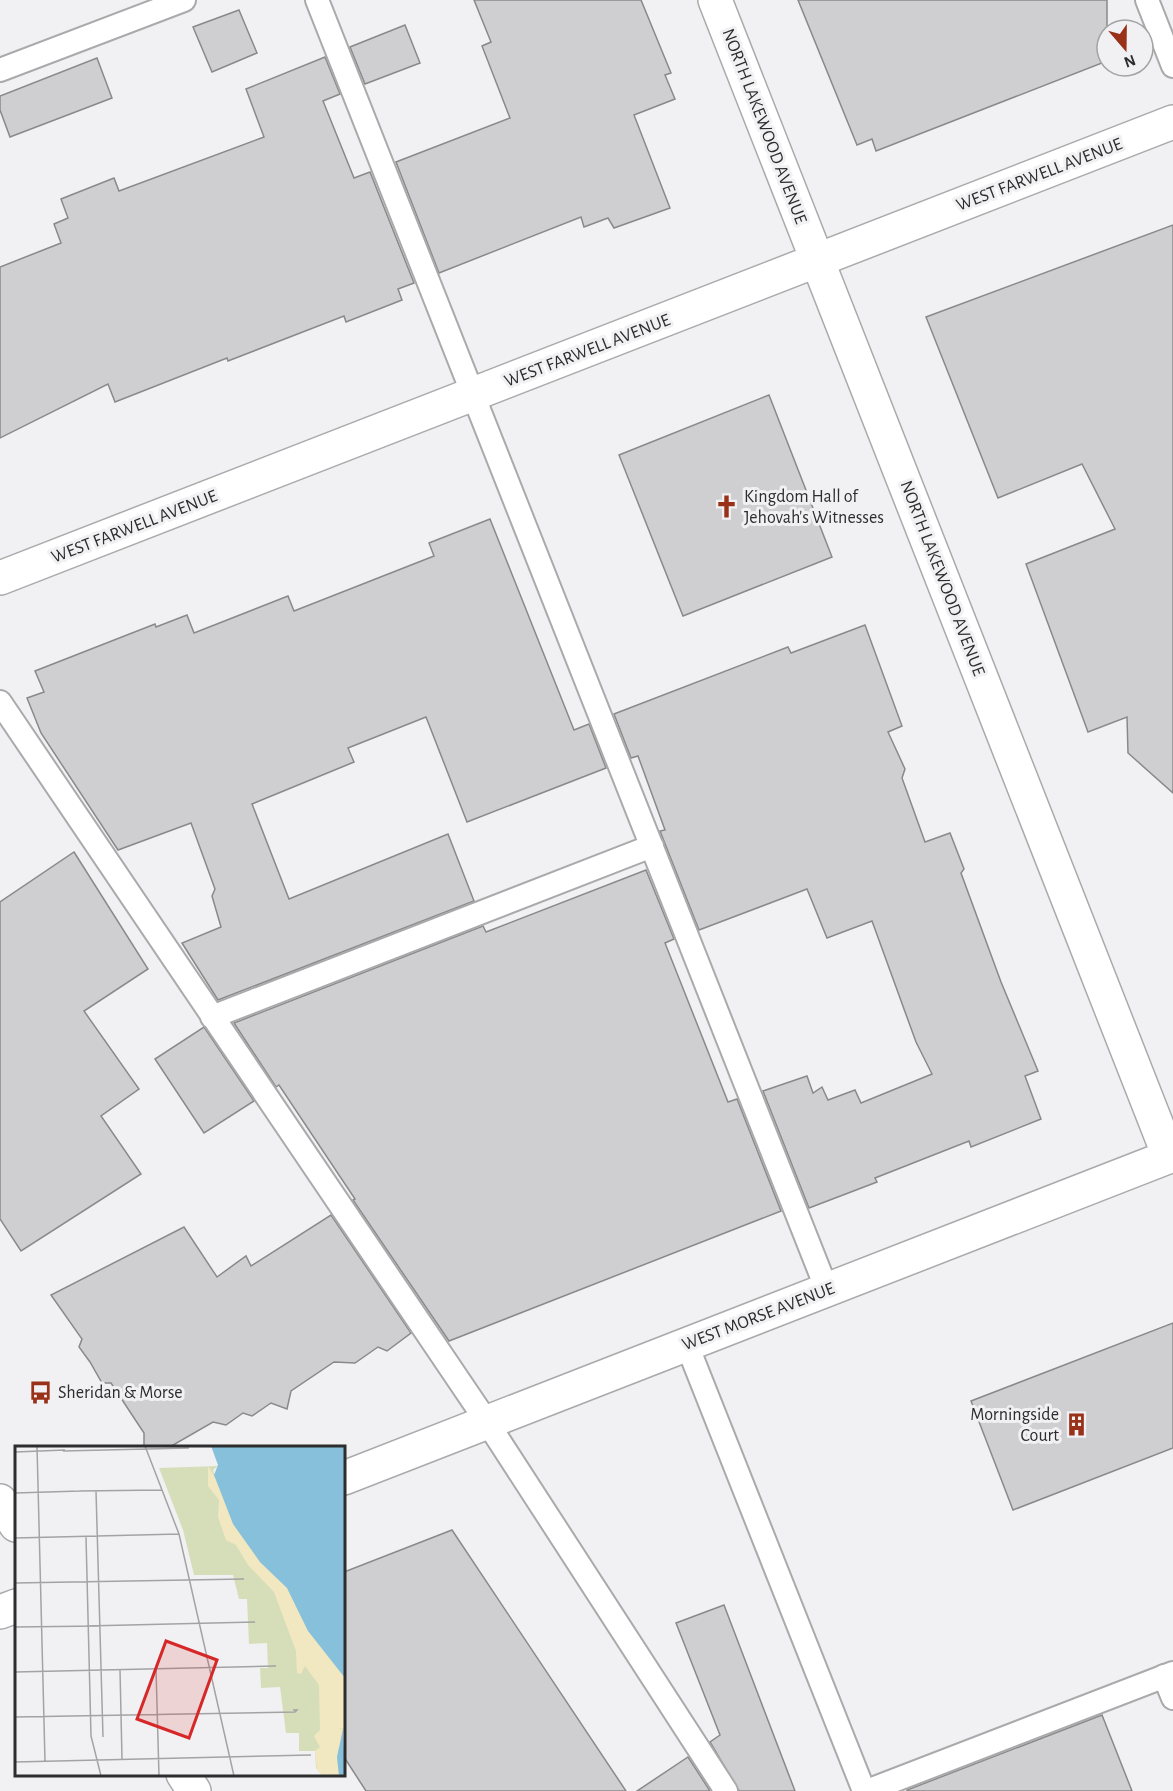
<svg xmlns="http://www.w3.org/2000/svg" width="1173" height="1791" viewBox="0 0 1173 1791" font-family="'Alegreya Sans',sans-serif">
	<rect width="100%" height="100%" fill="#f1f1f3"/>
	<g fill="#cfced0" stroke="#8a898a" stroke-width="1.5">
		<polygon points="474,0 641,0 671,73 665,75 675,99 634,115 670,208 614,228 608,218 584,227 581,217 439,273 396,162 510,118 482,46 491,42"/>
		<polygon points="798,0 1107,0 1107,61 876,151 872,139 857,145"/>
		<polygon points="239,10 257,53 212,72 193,27"/>
		<polygon points="405,25 420,63 365,84 350,47"/>
		<polygon points="325,57 340,94 323,101 354,178 370,172 414,283 398,289 402,300 346,322 344,316 228,361 227,358 115,402 108,384 0,438 0,267 61,243 54,224 68,218 61,199 114,178 119,191 264,137 246,89"/>
		<polygon points="97,58 112,98 10,137 0,110 0,96"/>
		<polygon points="1173,225 1173,793 1128,753 1127,717 1088,732 1026,564 1115,529 1082,464 998,498 926,317"/>
		<polygon points="769,395 832,557 683,616 619,455"/>
		<polygon points="490,519 574,730 589,724 606,768 467,822 426,717 348,748 354,762 252,804 289,899 448,834 474,901 218,1000 182,943 221,927 212,896 215,889 191,823 118,850 41,733 27,698 44,692 35,671 155,624 156,627 187,615 194,633 288,596 294,611 434,556 429,543"/>
		<polygon points="865,625 902,726 888,732 905,769 902,778 925,842 950,833 964,869 961,873 1001,982 1038,1071 1025,1076 1041,1119 971,1147 969,1141 875,1178 877,1182 809,1208 763,1091 807,1076 813,1093 822,1087 828,1100 855,1090 861,1103 932,1074 916,1042 872,921 827,938 807,889 699,930 660,831 665,830 638,756 631,758 614,714 788,647 791,653"/>
		<polygon points="74,852 148,969 84,1011 139,1089 101,1116 141,1174 21,1251 0,1219 0,902"/>
		<polygon points="646,870 674,939 665,943 728,1102 737,1099 781,1211 449,1341 353,1200 355,1199 279,1085 276,1087 234,1023 483,926 486,932"/>
		<polygon points="204,1027 254,1101 204,1133 155,1059"/>
		<polygon points="331,1215 411,1333 387,1351 378,1347 355,1363 334,1362 291,1391 287,1409 271,1403 252,1416 243,1413 226,1425 213,1422 168,1448 144,1448 144,1433 111,1383 102,1383 90,1362 79,1347 82,1339 51,1295 184,1227 217,1277 246,1256 251,1266"/>
		<polygon points="1173,1323 1173,1448 1013,1510 971,1401"/>
		<polygon points="452,1530 626,1791 366,1791 344,1757 344,1572"/>
		<polygon points="724,1605 795,1791 739,1791 710,1742 720,1735 676,1623"/>
		<polygon points="1102,1715 1132,1791 907,1791 907,1790"/>
		<polygon points="688,1757 710,1791 637,1791"/>
	</g>
	<g fill="none" stroke-linecap="round" stroke-linejoin="round">
		<defs>
			<g id="lane">
				<polyline points="317,0 827,1290"/>
				<polyline points="1147,0 1173,66"/>
				<polyline points="0,70 184,0"/>
				<polyline points="0,702 487,1422 726,1791"/>
				<polyline points="212,1017 652,846"/>
				<polyline points="687,1345 864,1791"/>
				<polyline points="1164,1676 1173,1698"/>
				<polyline points="867,1791 1173,1673"/>
			</g>
			<g id="street">
				<polyline points="715,0 1169,1156"/>
				<polyline points="0,578 1173,122"/>
				<polyline points="0,1612 16,1606"/>
			</g>
			<g id="secondary">
				<polyline points="344,1478 1173,1155"/>
				<polyline points="0,1501 16,1525"/>
				<polyline points="183,1774 194,1791"/>
			</g>
		</defs>
		<use href="#lane" stroke="#aaaaac" stroke-width="26"/>
		<use href="#street" stroke="#aaaaac" stroke-width="36"/>
		<use href="#secondary" stroke="#aaaaac" stroke-width="36"/>
		<use href="#lane" stroke="#fff" stroke-width="22"/>
		<use href="#street" stroke="#fff" stroke-width="33"/>
		<use href="#secondary" stroke="#fff" stroke-width="33"/>
	</g>
	<defs>
		<symbol id="church-bare" viewBox="-9 -9 18 18"><path d="M-1.2-6h2.4v3.5h3.3v2.4h-3.3V6h-2.4V-.1h-3.3v-2.4h3.3Z" fill="#993018" stroke="#f1f1f3" stroke-width="2.5" paint-order="stroke"/></symbol>
		<symbol id="bus-bare" viewBox="-9 -9 18 18"><path d="M-5-6H5V4H4V6H2V4H-2V6H-4V4H-5ZM-3.5-4V0h7V-4ZM-3.5 1.2v1.5H-2V1.2ZM2 1.2v1.5H3.5V1.2Z" fill="#993018" stroke="#f1f1f3" stroke-width="2.5" paint-order="stroke"/></symbol>
		<symbol id="building-bare" viewBox="-9 -9 18 18"><path d="M-4-6H4V6H1V3H-1V6H-4ZM-2.5-4.3h1.7v1.8h-1.7ZM.8-4.3h1.7v1.8H.8ZM-2.5-1h1.7V.8h-1.7ZM.8-1h1.7V.8H.8Z" fill="#993018" stroke="#f1f1f3" stroke-width="2.5" paint-order="stroke"/></symbol>
	</defs>
	<g fill-rule="evenodd">
		<use href="#church-bare" x="710" y="490" width="33" height="33"/>
		<use href="#bus-bare" x="24" y="1376" width="33" height="33"/>
		<use href="#building-bare" x="1060" y="1408" width="33" height="33"/>
	</g>
	<g text-anchor="middle" stroke-width="6" stroke-linejoin="round" paint-order="stroke">
		<g font-size="18" fill="#2d2d2e" stroke="#f1f1f3">
			<text transform="translate(765 126) rotate(69)" y="6">NORTH LAKEWOOD AVENUE</text>
			<text transform="translate(1039 174) rotate(-21)" y="6">WEST FARWELL AVENUE</text>
			<text transform="translate(587 350) rotate(-21)" y="6">WEST FARWELL AVENUE</text>
			<text transform="translate(134 526) rotate(-21)" y="6">WEST FARWELL AVENUE</text>
			<text transform="translate(943 578) rotate(69)" y="6">NORTH LAKEWOOD AVENUE</text>
			<text transform="translate(758 1316) rotate(-21)" y="6">WEST MORSE AVENUE</text>
		</g>
		<g font-size="18" fill="#2d2d2e" stroke="#f1f1f3" text-anchor="start">
			<text x="744" y="502">Kingdom Hall of<tspan x="744" dy="21">Jehovah's Witnesses</tspan></text>
			<text x="58" y="1398">Sheridan &amp; Morse</text>
			<text x="1059" y="1420" text-anchor="end">Morningside<tspan x="1059" dy="21">Court</tspan></text>
		</g>
	</g>
	<g transform="translate(15 1446)">
		<rect width="330" height="330" fill="#f1f1f3"/>
		<path d="M 203,20 L 198,24 L 218,78 L 277,149 L 293,185 L 330,232 L 330,283 L 324,298 L 324,330 L 308,330 L 301,322 L 300,305 L 284,305 L 284,287 L 271,287 L 265,241 L 246,242 L 245,222 L 253,222 L 252,197 L 234,198 L 232,153 L 224,153 L 218,129 L 179,129 L 168,84 L 144,22 Z" fill="#d6deb9"/>
		<path d="M 193,20 L 209,46 L 218,78 L 245,116 L 272,142 L 293,185 L 330,232 L 330,282 L 321,283 L 328,283 L 322,311 L 324,330 L 308,330 L 302,324 L 300,305 L 305,301 L 299,290 L 305,284 L 304,239 L 290,220 L 286,228 L 282,227 L 281,205 L 259,146 L 233,119 L 221,99 L 211,94 L 203,71 L 204,54 L 193,40 Z" fill="#f1e8c2"/>
		<path d="M 196,0 L 330,0 L 330,232 L 293,185 L 272,142 L 245,116 L 218,78 L 199,29 L 203,19 ZM 328,283 L 330,330 L 324,330 L 322,311 Z" fill="#87c0da"/>
		<path fill="none" stroke="#a3a3a4" stroke-width="1.5" d="M 22,0 L 30,315M 130,0 L 164,88 L 219,330M 48,5 L 174,2M 0,6 L 50,4M 64,45 L 147,44M 81,45 L 88,291M 0,47 L 65,45M 71,91 L 76,290 L 86,330M 0,92 L 164,88M 0,137 L 229,133M 71,180 L 240,176M 0,181 L 84,180M 141,223 L 144,330M 105,224 L 107,313M 0,226 L 261,220M 0,271 L 280,266 L 282,264 L 278,264M 0,316 L 296,309"/>
		<path fill="#d62828" fill-opacity="0.15" stroke="#d62828" stroke-width="3" d="M 151,195 L 202,214 L 174,292 L 122,273 Z"/>
		<rect width="330" height="330" fill="none" stroke="#2d2d2e" stroke-width="3"/>
	</g>
	<g transform="translate(1125 48) rotate(160)"><circle r="28" fill="#f1f1f3" stroke="#a3a3a4" stroke-width="1.5"/>
	<path d="M0-4.5L10 22L0 15L-10 22Z" fill="#993018"/>
	<text y="-9" font-size="16" font-weight="bold" text-anchor="middle" fill="#2d2d2e">N</text>
	</g>
</svg>
